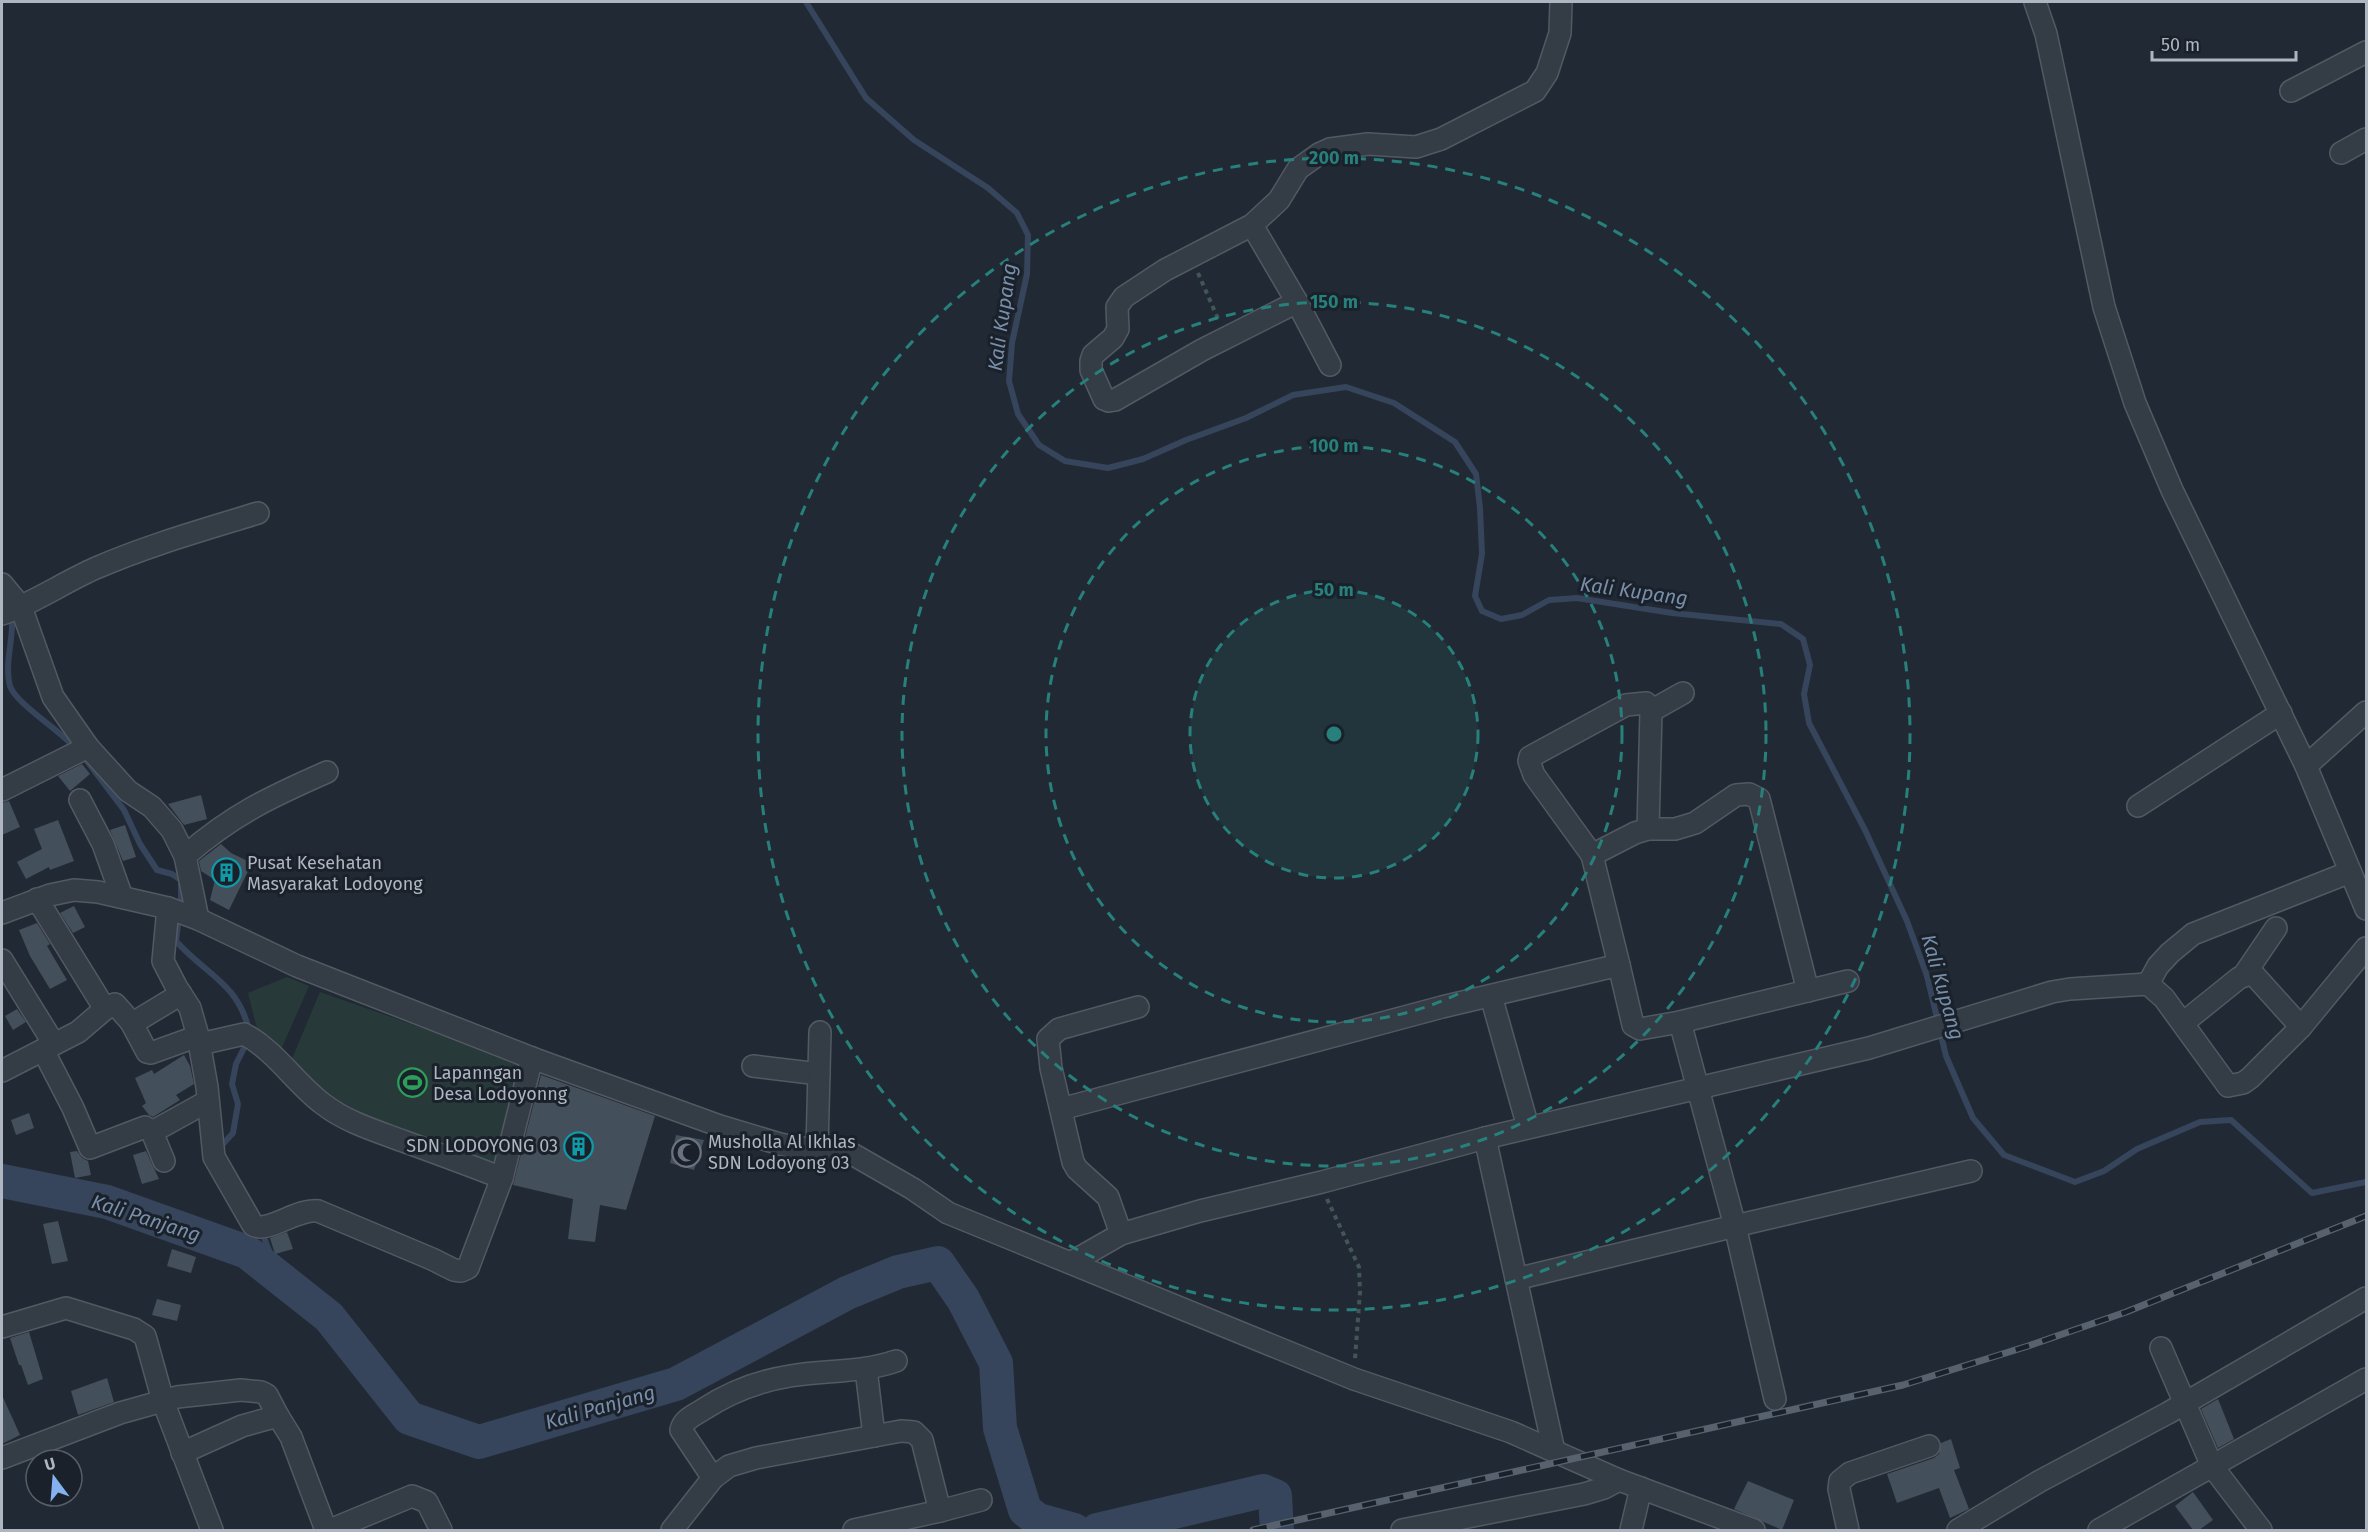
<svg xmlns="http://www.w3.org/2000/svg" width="2368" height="1532" viewBox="0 0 2368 1532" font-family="'Fira Sans',sans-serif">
	<rect width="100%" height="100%" fill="#212a34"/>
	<g fill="#273a39">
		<polygon points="287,977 309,986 279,1054 258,1032 248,993"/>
		<polygon points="320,992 519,1062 495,1169 328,1099 289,1066"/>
	</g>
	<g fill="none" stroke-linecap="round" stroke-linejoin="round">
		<g stroke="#36455b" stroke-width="6">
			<polyline points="806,2 866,98 914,140 988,188 1017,213 1028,235 1027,274 1012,343 1009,381 1018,414 1039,445 1065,461 1108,468 1143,459 1186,440 1246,418 1293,395 1346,387 1394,403 1455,442 1476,474 1480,508 1482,554 1475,596 1482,611 1501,619 1522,615 1549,600 1577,598 1672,613 1781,624 1803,639 1810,665 1804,694 1809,723 1865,830 1907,921 1927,976 1946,1056 1973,1118 2004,1155 2075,1182 2104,1171 2137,1149 2200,1122 2231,1120 2312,1193 2366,1182"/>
			<path d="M 12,616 C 14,638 4,663 10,686 C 15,703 64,733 77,750"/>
			<path d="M 84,757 L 124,810 L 140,844 L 157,870 L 172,874 L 181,880 L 181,900 L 176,941 C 206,975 237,982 249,1030"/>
			<polyline points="221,1149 222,1145 233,1133 238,1104 232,1084 236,1064 248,1040"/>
			<polyline points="261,1230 270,1253 268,1269"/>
		</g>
		<g stroke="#36455b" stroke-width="34">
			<polyline points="2,1181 107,1202 247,1252 329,1317 409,1418 479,1442 676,1384 847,1293 898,1272 938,1263 963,1299 996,1363 1000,1428 1025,1510 1038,1520 1074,1530"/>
			<polyline points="1097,1530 1263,1491 1275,1496 1277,1530"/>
		</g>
	</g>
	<g fill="#444f5c">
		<polygon points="82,764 90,774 70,791 58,776"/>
		<polygon points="201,795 207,819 184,825 168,804"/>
		<polygon points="9,801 20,827 2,835 2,803"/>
		<polygon points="58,820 74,861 50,870 49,867 26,879 17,862 42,849 34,829"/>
		<polygon points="125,825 136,857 123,861 110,830"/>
		<polygon points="221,844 231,853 252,863 229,910 210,900 215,880 201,871 199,861"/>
		<polygon points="74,906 85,927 73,933 60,913"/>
		<polygon points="37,923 50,944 47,946 67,980 50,989 30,956 19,930"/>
		<polygon points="17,1009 26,1022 13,1030 5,1016"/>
		<polygon points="184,1055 190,1066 194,1084 176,1095 180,1100 153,1117 149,1115 142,1106 146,1103 135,1078 152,1070 154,1074"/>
		<polygon points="541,1075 655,1116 626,1210 600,1205 595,1242 568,1239 573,1199 513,1185"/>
		<polygon points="29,1113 34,1128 16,1135 11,1120"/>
		<polygon points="676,1135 704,1140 694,1170 670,1163"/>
		<polygon points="77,1151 82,1158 88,1161 91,1175 75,1178 70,1152"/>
		<polygon points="146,1151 159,1179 142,1184 133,1155"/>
		<polygon points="58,1221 68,1261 52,1264 43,1224"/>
		<polygon points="287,1232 293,1249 275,1254 270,1238"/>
		<polygon points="172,1249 196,1257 191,1273 167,1266"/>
		<polygon points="157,1299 181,1305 177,1321 152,1315"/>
		<polygon points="29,1332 43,1379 28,1385 21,1365 19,1365 10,1338"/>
		<polygon points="107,1378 114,1402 78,1415 71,1391"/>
		<polygon points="2,1395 20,1435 2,1444"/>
		<polygon points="2218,1399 2234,1439 2218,1448 2201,1409"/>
		<polygon points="1951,1439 1960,1468 1954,1470 1969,1509 1950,1518 1939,1488 1897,1503 1887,1474 1934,1458 1939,1454 1941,1443"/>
		<polygon points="1748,1481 1794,1500 1782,1530 1734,1509"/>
		<polygon points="2193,1492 2213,1520 2199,1530 2193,1530 2175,1506"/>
	</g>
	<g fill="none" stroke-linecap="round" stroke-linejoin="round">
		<defs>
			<g id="minor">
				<polyline points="2035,2 2046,34 2104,307 2135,403 2172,490 2306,766 2366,909"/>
				<polyline points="2291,91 2366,52"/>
				<polyline points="2341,153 2366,139"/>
				<polyline points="1252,225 1297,302 1202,350 1115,400 1109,401 1104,399 1091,370 1091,361 1093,355 1113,338 1118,329 1117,307 1124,297 1165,270 1252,225 1279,200 1298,169 1319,154 1330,149 1368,144 1416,147 1441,139 1535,91 1547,73 1560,33 1561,2"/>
				<polyline points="1297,302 1330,365"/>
				<polyline points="2,584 21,607 53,697 88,747 128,791 152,807 172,830 185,856 198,919"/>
				<path d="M 2,614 C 34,603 64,582 96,568 C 149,545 203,530 258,513"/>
				<polyline points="1651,711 1683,693"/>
				<polyline points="2306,766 2366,712"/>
				<polyline points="2,790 88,747"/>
				<polyline points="80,800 103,844 122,897"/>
				<polyline points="2138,806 2281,713"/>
				<polyline points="1592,855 1534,775 1529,761 1530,757 1626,705 1646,703 1651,711 1648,829"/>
				<path d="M 185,856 C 232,815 270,797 327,772"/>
				<polyline points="37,899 105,1009"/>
				<path d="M 168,908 L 163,961 L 177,988 L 190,1008 L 198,1036 L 207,1087 L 214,1157 L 253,1225 C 268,1234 297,1208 318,1211 L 432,1259 L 454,1270 L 461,1271 L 468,1268 L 502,1178 L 532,1058"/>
				<polyline points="2,913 50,895 74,890 98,892 168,908 198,919 297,966 532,1058 720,1126 780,1144 798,1148 839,1150 854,1155 913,1189 948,1213 1354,1379 1511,1432 1619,1480 1754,1530"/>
				<polyline points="2,960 54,1044"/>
				<polyline points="1619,965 1592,855 1635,833 1648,829 1675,829 1695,823 1736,795 1749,794 1759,799 1808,991"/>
				<polyline points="2244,975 2276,928"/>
				<polyline points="2148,984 2158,966 2170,953 2193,934 2350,872"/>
				<polyline points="1491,996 1528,1127"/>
				<polyline points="131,1022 147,1052 151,1053 198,1036"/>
				<polyline points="1680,1022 1735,1226 1775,1399"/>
				<polyline points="2183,1023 2239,978 2250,974 2255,976 2301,1027"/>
				<path d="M 200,1044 L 244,1034 C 276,1051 295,1083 323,1104 C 346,1122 376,1131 403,1141 C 436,1153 469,1165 502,1178"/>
				<polyline points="43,1050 73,1108 90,1148 145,1127 152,1132 164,1161"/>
				<polyline points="753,1066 819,1074"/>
				<polyline points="2,1071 78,1032 105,1009 115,1004 131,1022 138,1020 181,994"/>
				<polyline points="1061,1109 1442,1007 1619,965 1633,1025 1640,1029 1680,1022 1848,981"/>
				<polyline points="152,1132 208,1101"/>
				<polyline points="1485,1138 1554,1451"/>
				<polyline points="817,1149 820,1032"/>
				<polyline points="1121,1234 1200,1211 1322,1182 1485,1138 1869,1048 2052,992 2070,989 2148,984 2164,998 2228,1086 2243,1083 2250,1078 2301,1027 2366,948"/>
				<polyline points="1072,1262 1121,1234 1108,1197 1077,1169 1073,1162 1051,1068 1048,1039 1059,1029 1138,1007"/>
				<polyline points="1516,1279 1735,1226 1971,1171"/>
				<polyline points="2,1327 66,1308 134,1329 145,1336 163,1401 212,1530"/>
				<polyline points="2161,1348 2212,1466 2261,1530"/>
				<polyline points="866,1369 874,1436"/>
				<polyline points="182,1453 242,1426 278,1416 291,1437 326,1530"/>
				<polyline points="2,1458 120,1413 177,1397 241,1390 261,1392 267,1395 278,1416"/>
				<path d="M 713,1478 L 681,1430 C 683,1419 695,1415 704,1409 C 730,1392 759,1381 790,1376 C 826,1370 861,1373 896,1361"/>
				<polyline points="940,1511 981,1500"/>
				<polyline points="330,1530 412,1496 427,1502 441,1530"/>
				<polyline points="672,1530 713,1478 729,1466 756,1458 901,1431 914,1432 922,1440 940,1511 854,1530"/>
				<polyline points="1402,1530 1584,1494 1604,1488 1619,1480"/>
				<polyline points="1631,1530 1641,1488"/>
				<polyline points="1848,1530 1839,1489 1840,1481 1850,1473 1929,1446"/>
				<polyline points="1958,1530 2040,1481 2168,1413 2366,1298"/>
				<polyline points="2099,1530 2366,1379"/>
			</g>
		</defs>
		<use href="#minor" stroke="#525963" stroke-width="24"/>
		<g stroke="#445557" stroke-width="4" stroke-dasharray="4.5 4.5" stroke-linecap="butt">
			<polyline points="1198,273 1219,321"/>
			<polyline points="1327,1199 1359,1267 1360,1292 1355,1359"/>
		</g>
		<use href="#minor" stroke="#343c45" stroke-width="21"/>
		<defs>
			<polyline id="rail" points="1253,1530 1903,1385 2028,1346 2126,1312 2366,1216"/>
		</defs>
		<use href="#rail" stroke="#58626e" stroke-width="7"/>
		<use href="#rail" stroke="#1a212a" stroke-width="4.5" stroke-dasharray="14" stroke-linecap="butt"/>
	</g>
	<circle cx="1334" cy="734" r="144" fill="#27807b" fill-opacity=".12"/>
	<g fill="none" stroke="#27807b" stroke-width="3" stroke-dasharray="10 8">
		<circle cx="1334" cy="734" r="144"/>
		<circle cx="1334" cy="734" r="288"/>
		<circle cx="1334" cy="734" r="432"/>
		<circle cx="1334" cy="734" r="576"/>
	</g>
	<defs>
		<symbol id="building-ring" viewBox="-11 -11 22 22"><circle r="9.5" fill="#1a212a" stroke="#0f9aa8" stroke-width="1.5"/><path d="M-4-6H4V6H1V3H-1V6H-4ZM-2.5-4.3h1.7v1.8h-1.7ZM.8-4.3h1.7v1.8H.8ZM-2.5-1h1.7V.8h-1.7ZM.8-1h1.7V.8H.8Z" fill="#0f9aa8"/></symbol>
		<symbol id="stadium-ring" viewBox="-11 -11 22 22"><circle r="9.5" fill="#1a212a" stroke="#2e9e5b" stroke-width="1.5"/><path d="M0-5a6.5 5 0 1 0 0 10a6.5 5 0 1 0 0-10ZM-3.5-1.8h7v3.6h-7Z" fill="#2e9e5b"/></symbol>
		<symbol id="mosque-ring" viewBox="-11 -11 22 22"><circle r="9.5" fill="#1a212a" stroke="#6b7280" stroke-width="1.5"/><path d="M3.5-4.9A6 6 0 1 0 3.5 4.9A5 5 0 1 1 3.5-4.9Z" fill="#6b7280"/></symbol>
	</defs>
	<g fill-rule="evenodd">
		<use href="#building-ring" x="210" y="856" width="33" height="33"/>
		<use href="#stadium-ring" x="396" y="1066" width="33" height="33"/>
		<use href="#building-ring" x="562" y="1130" width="33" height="33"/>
		<use href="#mosque-ring" x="670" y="1136" width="33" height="33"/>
	</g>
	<g text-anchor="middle" stroke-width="6" stroke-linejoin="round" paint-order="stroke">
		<g font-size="18" fill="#aeb6c2" stroke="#1a212a" text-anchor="start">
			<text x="247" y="869">Pusat Kesehatan<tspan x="247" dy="21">Masyarakat Lodoyong</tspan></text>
			<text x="433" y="1079">Lapanngan<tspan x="433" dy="21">Desa Lodoyonng</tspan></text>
			<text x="708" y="1148">Musholla Al Ikhlas<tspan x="708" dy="21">SDN Lodoyong 03</tspan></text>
			<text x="558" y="1152" text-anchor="end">SDN LODOYONG 03</text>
		</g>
		<g font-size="20" font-style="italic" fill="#788ea9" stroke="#1a212a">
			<text transform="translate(1002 317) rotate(-82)" y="7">Kali Kupang</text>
			<text transform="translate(1634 591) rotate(8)" y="7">Kali Kupang</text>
			<text transform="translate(1943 987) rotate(74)" y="7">Kali Kupang</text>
			<text transform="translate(146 1218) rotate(18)" y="7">Kali Panjang</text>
			<text transform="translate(600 1407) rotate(-16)" y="7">Kali Panjang</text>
		</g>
	</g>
	<circle cx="1334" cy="734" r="9" fill="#27807b" stroke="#1a212a" stroke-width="3"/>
	<g font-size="18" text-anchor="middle" font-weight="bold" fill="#27807b" stroke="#1a212a" stroke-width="6" stroke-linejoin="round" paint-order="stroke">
		<text x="1334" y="164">200 m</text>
		<text x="1334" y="308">150 m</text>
		<text x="1334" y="452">100 m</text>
		<text x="1334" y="596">50 m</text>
	</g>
	<rect width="2368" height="1532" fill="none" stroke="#aeb6c2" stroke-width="6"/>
	<g transform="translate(54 1478) rotate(344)"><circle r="28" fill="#1a212a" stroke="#555d67" stroke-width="1.5"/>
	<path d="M0-4.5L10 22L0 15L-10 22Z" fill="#86b1ef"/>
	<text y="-9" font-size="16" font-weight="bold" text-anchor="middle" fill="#aeb6c2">U</text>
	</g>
	<path d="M2152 51v9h144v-9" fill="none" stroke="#aeb6c2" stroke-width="3"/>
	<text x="2161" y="51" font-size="18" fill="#aeb6c2" stroke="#1a212a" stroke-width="4.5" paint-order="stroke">50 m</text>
</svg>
